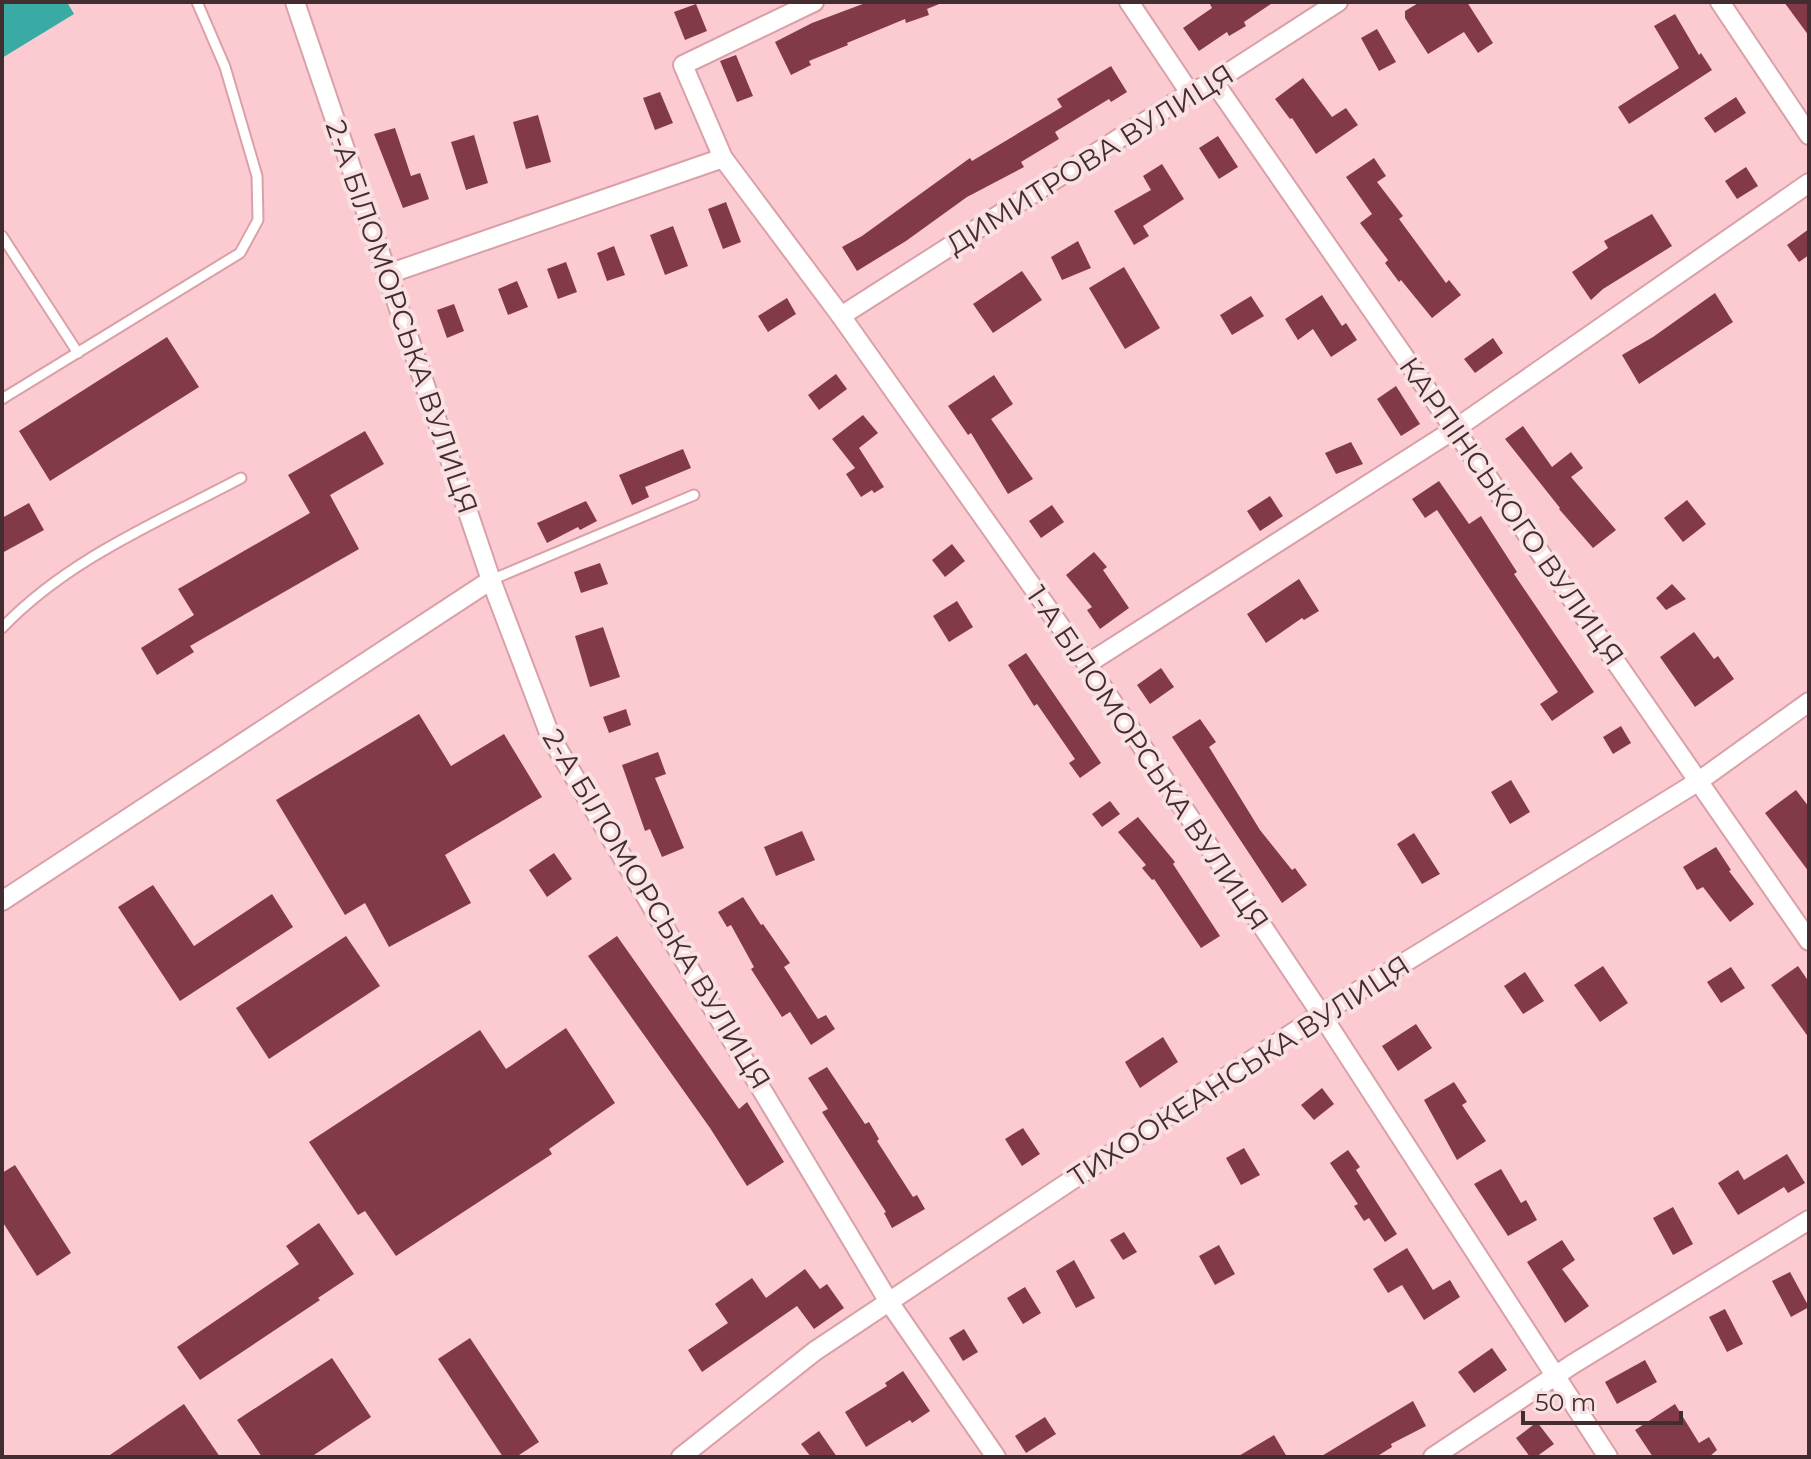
<svg xmlns="http://www.w3.org/2000/svg" width="1811" height="1459" viewBox="0 0 1811 1459" font-family="Montserrat,sans-serif">
	<rect width="100%" height="100%" fill="#fccbd2"/>
	<polygon fill="#39aba4" points="2,2 67,2 74,14 2,58"/>
	<g fill="#823a49">
		<polygon points="868,2 944,2 927,9 929,15 906,23 905,19 847,43 848,45 809,61 811,65 791,75 775,42 812,23"/>
		<polygon points="1209,2 1274,2 1244,22 1246,26 1229,36 1227,32 1199,51 1183,28 1212,8"/>
		<polygon points="1420,2 1467,2 1493,43 1478,53 1464,32 1428,54 1405,18 1405,11"/>
		<polygon points="1784,2 1809,2 1809,36"/>
		<polygon points="696,4 707,31 685,40 674,12"/>
		<polygon points="1675,14 1699,55 1701,53 1712,70 1629,124 1618,107 1679,68 1654,26"/>
		<polygon points="1377,29 1396,62 1379,71 1361,38"/>
		<polygon points="736,55 753,96 737,102 720,61"/>
		<polygon points="1111,66 1127,92 1111,102 1109,99 1055,132 1059,139 1021,162 1024,167 967,197 906,241 857,271 842,247 862,236 970,158 972,161 1062,107 1057,99"/>
		<polygon points="1303,78 1332,117 1346,108 1358,125 1316,154 1292,118 1290,119 1275,99"/>
		<polygon points="660,92 673,123 655,130 643,98"/>
		<polygon points="1736,97 1746,113 1715,133 1704,118"/>
		<polygon points="538,115 551,162 526,169 513,122"/>
		<polygon points="395,128 411,176 420,173 429,199 403,208 374,134"/>
		<polygon points="474,135 488,183 466,190 451,142"/>
		<polygon points="1218,136 1238,167 1219,179 1199,148"/>
		<polygon points="1374,158 1386,176 1377,182 1403,216 1399,219 1446,283 1449,280 1461,295 1432,318 1401,280 1399,282 1385,263 1388,260 1360,223 1372,214 1346,177"/>
		<polygon points="1162,164 1184,199 1143,226 1149,236 1134,245 1114,211 1151,190 1143,176"/>
		<polygon points="1746,167 1758,186 1737,199 1725,181"/>
		<polygon points="726,202 741,242 723,249 708,209"/>
		<polygon points="1652,214 1672,246 1603,289 1591,300 1572,272 1608,248 1604,241"/>
		<polygon points="673,226 688,266 665,275 650,235"/>
		<polygon points="1809,229 1809,255 1799,262 1787,245"/>
		<polygon points="1078,241 1091,268 1062,280 1051,257"/>
		<polygon points="614,246 625,275 607,281 597,253"/>
		<polygon points="566,262 577,292 558,299 547,269"/>
		<polygon points="1124,267 1160,328 1125,349 1089,288"/>
		<polygon points="1022,271 1042,300 993,333 973,304"/>
		<polygon points="517,281 528,307 508,315 498,289"/>
		<polygon points="1715,293 1733,322 1639,384 1622,355 1653,337"/>
		<polygon points="1322,295 1342,326 1346,323 1357,340 1331,357 1313,329 1298,340 1285,319"/>
		<polygon points="1251,296 1264,316 1232,335 1220,315"/>
		<polygon points="787,298 796,314 768,332 758,316"/>
		<polygon points="454,304 464,331 447,338 437,310"/>
		<polygon points="167,337 199,387 50,481 19,431"/>
		<polygon points="1493,338 1503,353 1475,373 1464,359"/>
		<polygon points="836,374 847,389 819,410 808,395"/>
		<polygon points="994,375 1013,404 991,419 1033,479 1008,494 971,433 968,435 948,406"/>
		<polygon points="1396,386 1420,424 1401,436 1377,399"/>
		<polygon points="863,415 878,433 859,448 884,487 874,493 872,490 861,497 846,474 855,468 832,439"/>
		<polygon points="1523,426 1552,467 1571,452 1583,468 1571,477 1616,530 1593,548 1559,509 1560,508 1505,439"/>
		<polygon points="365,431 384,464 330,495 359,549 190,646 194,652 157,675 141,648 194,615 178,589 310,513 288,475"/>
		<polygon points="1351,442 1363,464 1336,474 1325,453"/>
		<polygon points="683,449 691,468 645,487 649,497 632,505 619,475"/>
		<polygon points="1439,481 1469,524 1481,516 1517,572 1514,574 1594,692 1552,721 1540,704 1558,692 1437,510 1425,518 1412,499"/>
		<polygon points="1270,496 1283,516 1260,531 1247,511"/>
		<polygon points="1687,500 1706,524 1683,542 1664,518"/>
		<polygon points="586,501 597,521 580,530 578,527 547,543 537,523"/>
		<polygon points="29,503 44,530 2,553 2,518"/>
		<polygon points="1052,505 1064,522 1041,538 1029,521"/>
		<polygon points="952,544 965,561 945,577 932,560"/>
		<polygon points="1094,552 1107,567 1103,570 1129,608 1100,629 1087,610 1092,607 1066,575"/>
		<polygon points="600,563 608,584 581,593 574,572"/>
		<polygon points="1299,579 1319,611 1304,620 1302,618 1266,643 1247,614"/>
		<polygon points="1672,584 1686,599 1666,610 1656,598"/>
		<polygon points="957,601 973,627 949,642 933,616"/>
		<polygon points="603,627 620,677 590,687 575,636"/>
		<polygon points="1694,632 1714,659 1718,656 1734,679 1695,707 1660,657"/>
		<polygon points="1026,653 1101,763 1080,778 1069,763 1075,759 1037,704 1034,706 1008,665"/>
		<polygon points="1161,668 1174,687 1150,704 1137,685"/>
		<polygon points="626,709 631,725 609,733 603,717"/>
		<polygon points="419,714 451,766 504,734 542,797 445,855 471,903 389,947 365,903 345,915 276,800"/>
		<polygon points="1200,719 1216,742 1209,747 1260,830 1292,870 1295,868 1307,885 1282,903 1172,737"/>
		<polygon points="1621,726 1631,743 1613,754 1603,737"/>
		<polygon points="658,752 666,774 655,778 684,848 662,857 650,829 645,831 622,765"/>
		<polygon points="1511,780 1530,812 1510,824 1491,792"/>
		<polygon points="1796,790 1809,807 1809,872 1765,813"/>
		<polygon points="1110,801 1120,814 1102,827 1092,814"/>
		<polygon points="1138,817 1175,862 1173,864 1220,936 1201,948 1154,879 1152,880 1142,868 1146,865 1118,832"/>
		<polygon points="802,831 815,860 776,876 764,847"/>
		<polygon points="1414,833 1440,874 1422,884 1397,844"/>
		<polygon points="1716,847 1731,870 1729,871 1754,904 1730,922 1703,887 1697,890 1683,867"/>
		<polygon points="554,853 572,879 547,897 529,870"/>
		<polygon points="153,885 194,946 272,894 293,927 180,1001 118,907"/>
		<polygon points="743,897 761,925 763,924 790,963 784,967 818,1019 826,1015 835,1029 811,1045 790,1012 782,1017 751,969 754,967 731,925 727,927 718,912"/>
		<polygon points="346,936 380,986 269,1059 236,1008"/>
		<polygon points="617,936 739,1109 747,1102 784,1162 747,1186 710,1128 588,956"/>
		<polygon points="1603,966 1628,1003 1600,1022 1574,985"/>
		<polygon points="1798,966 1809,982 1809,1038 1771,985"/>
		<polygon points="1731,967 1745,988 1721,1003 1707,982"/>
		<polygon points="1525,972 1544,1001 1523,1014 1504,986"/>
		<polygon points="1416,1024 1432,1048 1398,1071 1382,1046"/>
		<polygon points="566,1028 615,1103 549,1149 552,1154 396,1256 365,1211 358,1215 309,1142 480,1030 506,1069"/>
		<polygon points="1163,1037 1178,1062 1140,1088 1125,1062"/>
		<polygon points="827,1067 865,1124 869,1122 879,1139 877,1141 913,1197 917,1195 925,1209 892,1228 884,1213 886,1212 822,1112 828,1109 808,1078"/>
		<polygon points="1454,1082 1467,1102 1462,1105 1486,1141 1457,1160 1424,1100"/>
		<polygon points="1322,1088 1334,1104 1314,1120 1301,1105"/>
		<polygon points="1023,1128 1040,1154 1022,1166 1005,1139"/>
		<polygon points="1244,1148 1260,1175 1241,1185 1226,1158"/>
		<polygon points="1348,1150 1360,1167 1356,1170 1397,1234 1385,1242 1369,1218 1364,1221 1354,1206 1358,1204 1330,1163"/>
		<polygon points="1787,1154 1805,1183 1788,1193 1784,1187 1738,1215 1718,1183 1738,1170 1744,1180"/>
		<polygon points="15,1165 71,1253 37,1276 2,1221 2,1173"/>
		<polygon points="1501,1169 1521,1203 1526,1200 1537,1220 1508,1236 1474,1184"/>
		<polygon points="1673,1207 1693,1244 1673,1255 1653,1218"/>
		<polygon points="319,1223 354,1274 318,1298 320,1300 200,1380 177,1347 299,1264 286,1246"/>
		<polygon points="1124,1232 1137,1252 1123,1260 1110,1240"/>
		<polygon points="1562,1240 1575,1260 1562,1269 1589,1306 1565,1323 1527,1262"/>
		<polygon points="1219,1245 1235,1274 1215,1285 1199,1256"/>
		<polygon points="1407,1248 1433,1290 1450,1280 1460,1297 1424,1320 1402,1285 1388,1293 1373,1269"/>
		<polygon points="1074,1260 1095,1298 1076,1308 1056,1271"/>
		<polygon points="805,1269 820,1289 827,1284 844,1308 814,1329 797,1306 702,1372 688,1350 728,1323 715,1304 752,1278 766,1298"/>
		<polygon points="1790,1272 1809,1307 1791,1317 1772,1281"/>
		<polygon points="1025,1287 1041,1313 1023,1324 1007,1298"/>
		<polygon points="1725,1309 1743,1344 1727,1352 1709,1317"/>
		<polygon points="964,1329 978,1352 963,1361 949,1338"/>
		<polygon points="470,1338 539,1442 516,1457 503,1457 438,1359"/>
		<polygon points="1492,1348 1507,1370 1474,1393 1458,1372"/>
		<polygon points="332,1358 371,1417 311,1457 262,1457 237,1420"/>
		<polygon points="1645,1360 1657,1382 1617,1404 1605,1382"/>
		<polygon points="903,1371 930,1411 912,1423 910,1420 866,1447 845,1412 887,1386 885,1383"/>
		<polygon points="1413,1401 1426,1426 1391,1444 1392,1447 1376,1457 1320,1457"/>
		<polygon points="184,1404 220,1457 107,1457"/>
		<polygon points="1675,1404 1699,1443 1709,1437 1717,1450 1709,1457 1653,1457 1635,1430"/>
		<polygon points="1045,1417 1056,1434 1026,1453 1015,1436"/>
		<polygon points="1537,1422 1554,1444 1536,1457 1530,1457 1516,1438"/>
		<polygon points="819,1431 837,1457 811,1457 801,1444"/>
		<polygon points="1274,1435 1287,1457 1237,1457"/>
	</g>
	<g fill="none" stroke-linecap="round" stroke-linejoin="round">
		<defs>
			<g id="lane">
				<polyline points="2,236 78,353"/>
				<polyline points="2,399 240,253 258,220 257,176 225,67 197,2"/>
				<polyline points="491,580 694,495"/>
				<path d="M 2,628 C 68,559 158,522 241,478"/>
			</g>
			<g id="street">
				<polyline points="295,2 491,580 551,738 889,1302 996,1457"/>
				<polyline points="814,2 683,65 723,158 841,316 1087,664 1321,1014 1608,1457"/>
				<polyline points="1129,2 1190,93"/>
				<polyline points="1720,2 1809,135"/>
				<polyline points="1214,82 1809,941"/>
				<polyline points="388,274 723,158"/>
				<polyline points="841,316 1190,93 1214,82 1338,2"/>
				<polyline points="1087,664 1455,429 1809,183"/>
				<polyline points="2,901 491,580"/>
				<polyline points="681,1457 815,1351 1321,1014 1699,781 1809,702"/>
				<polyline points="1433,1457 1573,1364 1809,1220"/>
			</g>
		</defs>
		<use href="#lane" stroke="#daa0a8" stroke-width="13"/>
		<use href="#street" stroke="#daa0a8" stroke-width="22"/>
		<use href="#lane" stroke="#fff" stroke-width="9"/>
		<use href="#street" stroke="#fff" stroke-width="18"/>
	</g>
	<g text-anchor="middle" stroke-width="8" stroke-linejoin="round" paint-order="stroke">
		<g font-size="28" fill="#442d30" stroke="#f9e0e3">
			<text transform="translate(1090 159) rotate(-32)" y="10">ДИМИТРОВА ВУЛИЦЯ</text>
			<text transform="translate(402 317) rotate(71)" y="10">2-А БІЛОМОРСЬКА ВУЛИЦЯ</text>
			<text transform="translate(1512 511) rotate(55)" y="10">КАРПІНСЬКОГО ВУЛИЦЯ</text>
			<text transform="translate(1148 758) rotate(56)" y="10">1-А БІЛОМОРСЬКА ВУЛИЦЯ</text>
			<text transform="translate(657 909) rotate(59)" y="10">2-А БІЛОМОРСЬКА ВУЛИЦЯ</text>
			<text transform="translate(1239 1071) rotate(-33)" y="10">ТИХООКЕАНСЬКА ВУЛИЦЯ</text>
		</g>
	</g>
	<rect width="1811" height="1459" fill="none" stroke="#442d30" stroke-width="8"/>
	<path d="M1523 1411v12h158v-12" fill="none" stroke="#442d30" stroke-width="4"/>
	<text x="1535" y="1411" font-size="24" fill="#442d30" stroke="#f9e0e3" stroke-width="6" paint-order="stroke">50 m</text>
</svg>
